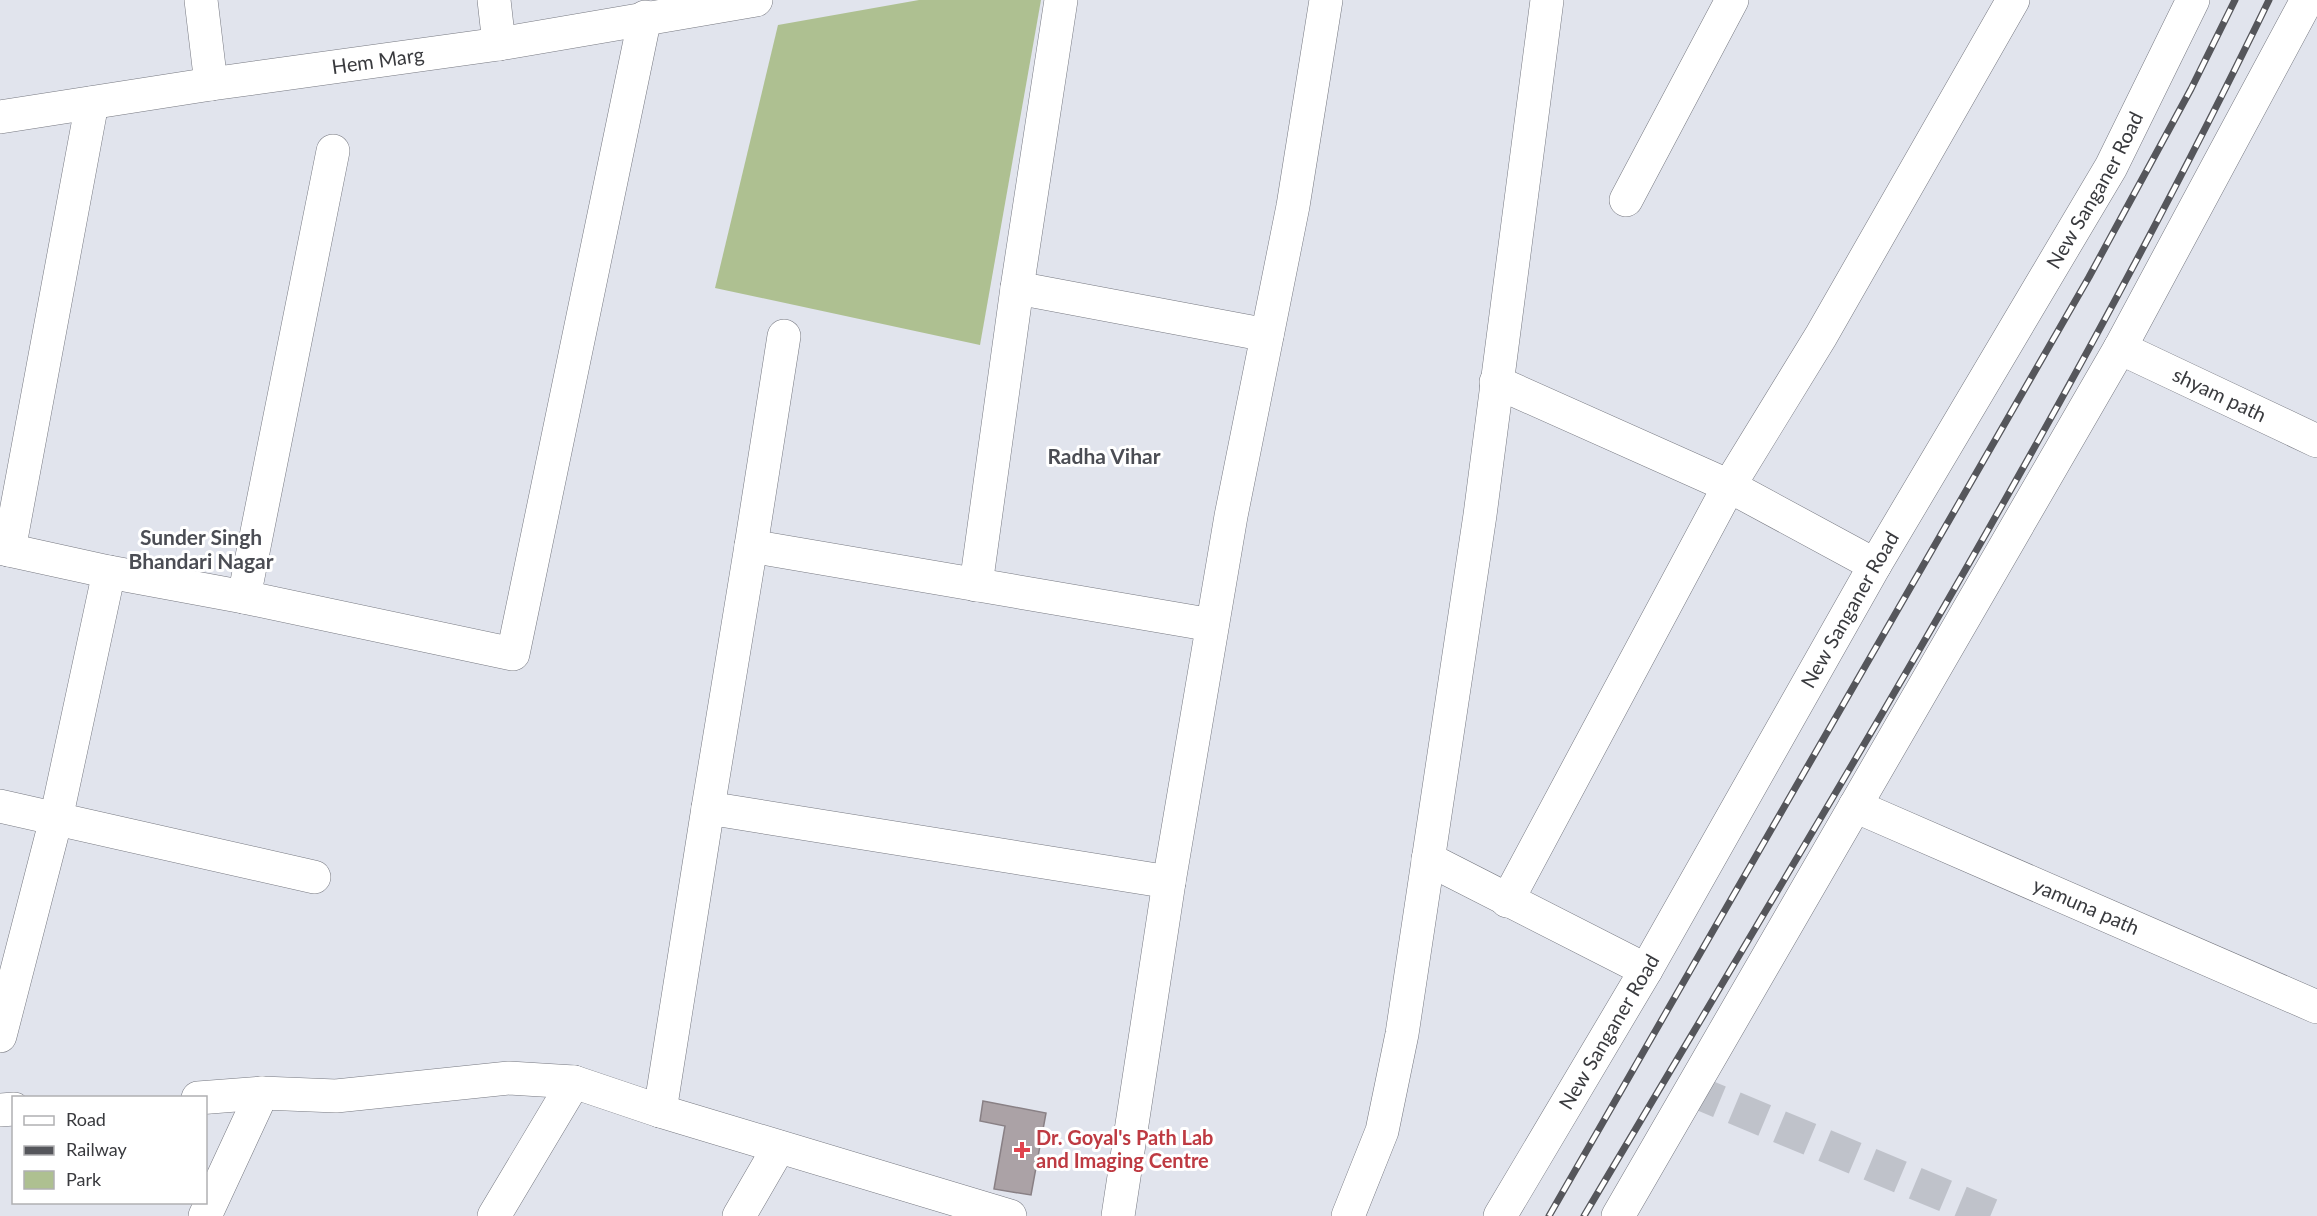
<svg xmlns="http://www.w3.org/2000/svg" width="2317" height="1216" viewBox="0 0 2317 1216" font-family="Lato,sans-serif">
	<rect width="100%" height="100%" fill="#e1e4ed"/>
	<polygon fill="#aec091" points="919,0 1041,0 980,345 715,288 778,25"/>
	<polygon fill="#aba2a6" stroke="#898085" stroke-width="1.5" points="983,1101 1046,1113 1031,1195 994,1189 1005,1126 980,1121"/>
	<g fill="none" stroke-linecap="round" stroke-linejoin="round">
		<polyline stroke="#bfc2ca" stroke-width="33" stroke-dasharray="33 16" stroke-linecap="butt" points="1689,1089 1994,1216"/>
		<defs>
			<g id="street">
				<polyline points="201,0 211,84"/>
				<polyline points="494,0 499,44"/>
				<path id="s1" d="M 0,117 L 211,84 L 499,44 L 756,0"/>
				<polyline points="1626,200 1732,0"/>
				<polyline points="1017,288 1061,0"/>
				<path id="s2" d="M 2120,348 L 2317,441"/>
				<polyline points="1496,382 1729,486 1875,565"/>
				<polyline points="751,546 784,336"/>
				<polyline points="0,548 109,572"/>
				<polyline points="9,550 92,103"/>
				<polyline points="976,585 1017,288 1267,335"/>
				<polyline points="244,597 333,151"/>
				<polyline points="0,806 314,877"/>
				<path id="s3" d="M 1855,806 L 2317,1007"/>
				<polyline points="708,808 751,546 1212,625"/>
				<polyline points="1428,859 1646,970"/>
				<polyline points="1507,901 1729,486 1821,336 2013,0"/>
				<polyline points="0,1036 56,819 109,572 244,597 513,654 645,17"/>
				<polyline points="198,1098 262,1093 336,1096 509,1078 574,1082 660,1111 1010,1216"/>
				<polyline points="0,1110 14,1109"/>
				<polyline points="660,1111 708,808 1169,882"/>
				<polyline points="205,1216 262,1093"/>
				<polyline points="494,1216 574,1082"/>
				<polyline points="739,1216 779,1147"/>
				<polyline points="1118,1216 1169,882 1231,516 1293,206 1326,0"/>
				<polyline points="1348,1216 1382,1131 1402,1034 1480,515 1547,0"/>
			</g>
			<g id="secondary">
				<path id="s4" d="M 1500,1216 L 1646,970 L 1875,565 L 2111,167 L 2193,0"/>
				<polyline points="1618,1216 2120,348 2307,0"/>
			</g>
		</defs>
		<use href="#street" stroke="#767880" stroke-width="34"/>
		<use href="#secondary" stroke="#767880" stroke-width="34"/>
		<use href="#street" stroke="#fff" stroke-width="33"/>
		<use href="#secondary" stroke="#fff" stroke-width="33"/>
		<defs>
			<g id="rail">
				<polyline points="1549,1216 2089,277 2191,89 2235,0"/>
				<path d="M 1584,1216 C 1821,816 2066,419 2269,0"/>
			</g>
		</defs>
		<use href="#rail" stroke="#55565b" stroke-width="7"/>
		<use href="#rail" stroke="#fff" stroke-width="4.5" stroke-dasharray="14" stroke-linecap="butt"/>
	</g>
	<path fill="#e0444e" stroke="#fff" stroke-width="2" d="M1019 1141h6v6h6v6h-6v6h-6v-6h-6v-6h6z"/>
	<g text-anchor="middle" stroke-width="6" stroke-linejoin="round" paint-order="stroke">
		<g font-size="20" fill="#393a3e" stroke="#fff">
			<text dy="7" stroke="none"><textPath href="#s1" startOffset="382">Hem Marg</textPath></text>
			<text dy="7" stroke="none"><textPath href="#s4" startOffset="1186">New Sanganer Road</textPath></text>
			<text dy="7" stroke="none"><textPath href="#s2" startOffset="110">shyam path</textPath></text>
			<text dy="7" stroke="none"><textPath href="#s4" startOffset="700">New Sanganer Road</textPath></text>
			<text dy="7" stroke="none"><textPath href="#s3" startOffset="252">yamuna path</textPath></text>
			<text dy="7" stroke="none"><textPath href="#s4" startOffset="214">New Sanganer Road</textPath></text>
		</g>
		<g font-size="20" font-weight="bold" fill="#be3a42" stroke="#fff" text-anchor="start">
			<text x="1036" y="1145">Dr. Goyal's Path Lab<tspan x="1036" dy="23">and Imaging Centre</tspan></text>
		</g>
		<g font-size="21" font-weight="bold" fill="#4b4d54" stroke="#fff">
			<text x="1104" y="464">Radha Vihar</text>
			<text x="201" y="545">Sunder Singh<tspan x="201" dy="24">Bhandari Nagar</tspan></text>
		</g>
	</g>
	<rect x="12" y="1096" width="195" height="108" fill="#ffffff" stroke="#b0b0b2" stroke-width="1.5"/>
	<rect x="24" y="1116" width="30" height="9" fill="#ffffff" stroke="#b0b0b2" stroke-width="1.5"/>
	<text x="66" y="1126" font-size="18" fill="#393a3e">Road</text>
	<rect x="24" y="1146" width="30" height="9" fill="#55565b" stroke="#b0b0b2" stroke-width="1.5"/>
	<text x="66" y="1156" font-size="18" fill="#393a3e">Railway</text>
	<rect x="24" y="1171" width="30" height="18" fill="#aec091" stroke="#b0b0b2" stroke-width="1.5"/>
	<text x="66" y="1186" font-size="18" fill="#393a3e">Park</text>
</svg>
